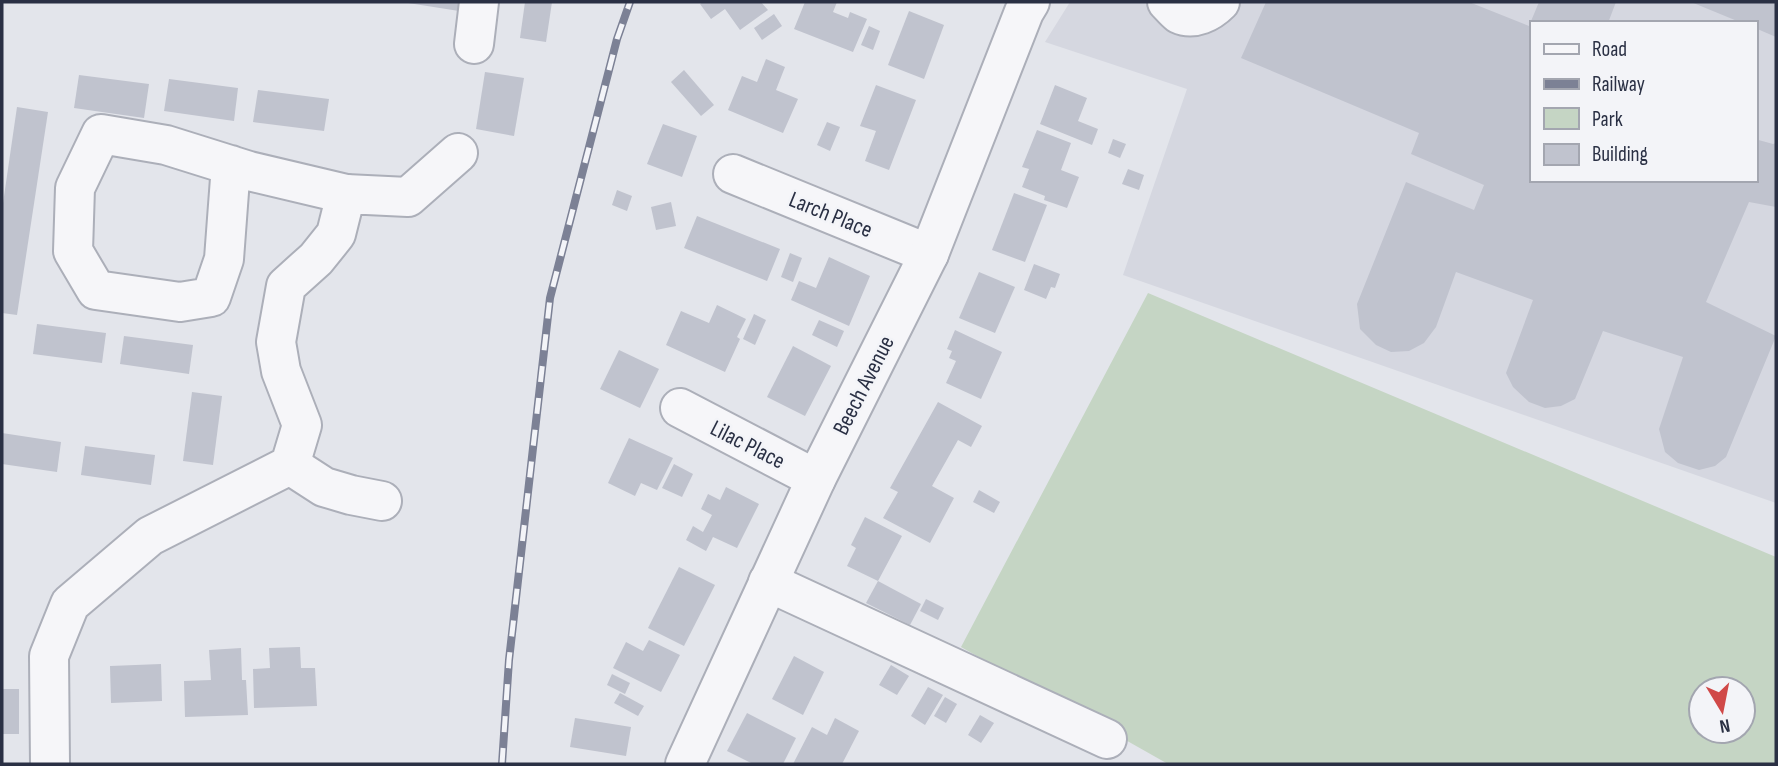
<svg xmlns="http://www.w3.org/2000/svg" width="1778" height="766" viewBox="0 0 1778 766" font-family="'Sofia Sans Condensed',sans-serif">
	<rect width="100%" height="100%" fill="#e3e5eb"/>
	<path fill="#d5d7e0" fill-rule="evenodd" d="M 1070,2 L 1776,2 L 1776,503 L 1123,275 L 1187,89 L 1045,42 ZM 1531,23 L 1755,23 L 1755,180 L 1531,180 Z"/>
	<path fill="#c5d5c4" fill-rule="evenodd" d="M 1148,293 L 1776,557 L 1776,764 L 1168,764 L 961,647 ZM 1701,689 L 1743,689 L 1743,731 L 1701,731 Z"/>
	<g fill="#c0c3ce">
		<polygon points="408,2 460,2 459,11 408,3"/>
		<polygon points="525,2 552,2 546,42 520,38"/>
		<polygon points="703,2 761,2 768,10 740,30 725,9 711,19 700,4"/>
		<polygon points="805,2 837,2 833,12 848,18 850,12 867,19 853,52 794,29"/>
		<polygon points="1266,2 1469,2 1529,26 1539,2 1616,2 1608,23 1531,23 1531,180 1755,180 1755,139 1773,144 1776,143 1776,207 1749,202 1706,302 1776,336 1726,457 1715,466 1699,470 1678,463 1665,452 1659,429 1683,357 1603,331 1575,399 1561,406 1545,408 1529,402 1513,387 1506,373 1533,300 1456,272 1436,327 1424,343 1409,351 1391,352 1376,345 1360,329 1357,304 1406,182 1474,210 1484,185 1411,154 1419,133 1241,58"/>
		<polygon points="1691,2 1776,2 1776,37 1755,28 1755,23 1742,23"/>
		<polygon points="909,11 944,25 924,79 888,65"/>
		<polygon points="774,14 782,26 762,40 754,28"/>
		<polygon points="869,26 880,31 873,50 861,45"/>
		<polygon points="766,59 785,67 776,90 798,99 783,133 728,110 742,76 757,82"/>
		<polygon points="684,70 714,105 701,116 671,82"/>
		<polygon points="485,72 524,78 514,136 476,129"/>
		<polygon points="79,75 149,84 144,118 74,108"/>
		<polygon points="169,79 238,88 234,121 164,111"/>
		<polygon points="876,85 916,100 889,170 865,161 876,131 860,126"/>
		<polygon points="1055,85 1087,98 1078,121 1098,129 1092,145 1040,124"/>
		<polygon points="258,90 329,99 324,131 253,122"/>
		<polygon points="17,107 48,112 17,315 2,313 2,210"/>
		<polygon points="827,122 840,127 830,151 817,145"/>
		<polygon points="663,124 697,136 682,177 647,164"/>
		<polygon points="1037,130 1071,143 1061,170 1079,177 1067,208 1044,200 1045,196 1022,187 1029,169 1022,167"/>
		<polygon points="1113,139 1126,144 1120,158 1108,153"/>
		<polygon points="1128,169 1144,175 1139,190 1122,184"/>
		<polygon points="617,190 632,196 627,211 612,205"/>
		<polygon points="1014,193 1047,205 1025,262 992,250"/>
		<polygon points="671,202 676,226 656,230 651,207"/>
		<polygon points="697,216 780,249 767,281 684,248"/>
		<polygon points="790,253 802,258 793,282 781,277"/>
		<polygon points="829,257 870,276 849,326 791,300 799,281 816,288"/>
		<polygon points="1034,264 1060,274 1055,288 1051,287 1046,299 1024,290"/>
		<polygon points="979,272 1015,287 995,333 959,318"/>
		<polygon points="717,305 746,319 737,337 740,339 725,372 666,345 681,311 709,323"/>
		<polygon points="754,314 766,320 755,345 743,339"/>
		<polygon points="819,320 844,331 837,347 812,335"/>
		<polygon points="37,324 106,333 102,363 33,354"/>
		<polygon points="955,330 1002,352 981,399 946,383 956,361 949,358 952,351 947,349"/>
		<polygon points="124,336 193,345 189,374 120,364"/>
		<polygon points="793,346 831,366 805,416 767,397"/>
		<polygon points="619,350 659,369 640,408 600,389"/>
		<polygon points="192,392 222,396 213,465 183,461"/>
		<polygon points="938,402 982,426 971,447 958,440 932,486 954,498 930,543 883,518 898,492 890,488"/>
		<polygon points="2,433 61,442 57,472 2,464"/>
		<polygon points="629,438 673,458 657,490 641,483 635,496 608,483"/>
		<polygon points="85,446 155,455 151,485 81,475"/>
		<polygon points="674,464 693,474 682,497 662,488"/>
		<polygon points="726,487 759,504 737,548 713,537 706,551 686,540 693,526 703,532 712,515 701,509 708,494 720,500"/>
		<polygon points="979,490 1000,502 994,513 973,502"/>
		<polygon points="865,517 902,536 878,581 847,566 856,548 851,545"/>
		<polygon points="679,567 715,585 684,646 648,628"/>
		<polygon points="878,581 921,604 910,625 866,603"/>
		<polygon points="926,599 944,608 938,620 920,611"/>
		<polygon points="649,640 680,655 661,692 613,668 626,642 643,651"/>
		<polygon points="300,647 301,668 315,668 317,706 254,708 253,669 270,668 269,648"/>
		<polygon points="241,648 242,680 246,680 248,715 185,717 184,681 211,680 209,650"/>
		<polygon points="794,656 824,672 803,715 772,699"/>
		<polygon points="161,664 162,701 111,703 110,666"/>
		<polygon points="891,665 909,676 897,695 879,685"/>
		<polygon points="612,674 630,683 625,694 607,685"/>
		<polygon points="928,687 943,695 925,725 911,716"/>
		<rect x="2" y="689" width="17" height="45"/>
		<polygon points="620,693 644,706 638,716 614,703"/>
		<polygon points="945,697 957,704 946,723 934,716"/>
		<polygon points="747,713 796,738 783,764 753,764 727,751"/>
		<polygon points="980,715 994,723 981,743 968,735"/>
		<polygon points="575,718 631,727 626,756 570,747"/>
		<polygon points="835,718 859,731 842,764 793,764 812,727 827,735"/>
	</g>
	<g fill="none" stroke-linecap="round" stroke-linejoin="round">
		<defs>
			<g id="minor">
				<path d="M 1167,2 C 1170,5 1175,11 1179,14 C 1194,21 1210,12 1220,2"/>
				<polyline points="474,44 479,2"/>
				<polyline points="231,165 224,259 211,297 180,302 96,290 73,251 75,188 101,134 166,145 249,171 346,194"/>
				<polyline points="733,174 929,254"/>
				<polyline points="680,408 816,479"/>
				<polyline points="290,465 324,487 351,495 382,501"/>
				<polyline points="768,582 1107,739"/>
				<polyline points="50,764 49,656 70,604 150,536 290,465 302,425 281,371 276,342 286,286 316,259 336,234 346,194 408,197 458,153"/>
				<polyline points="685,764 816,479 929,254 1024,12 1030,2"/>
			</g>
		</defs>
		<use href="#minor" stroke="#acafb9" stroke-width="42"/>
		<use href="#minor" stroke="#f6f6f9" stroke-width="38"/>
		<defs>
			<polyline id="rail" points="502,764 509,660 550,298 617,39 630,2"/>
		</defs>
		<use href="#rail" stroke="#7c8195" stroke-width="8"/>
		<use href="#rail" stroke="#f3f4f8" stroke-width="5" stroke-dasharray="16" stroke-linecap="butt"/>
	</g>
	<g text-anchor="middle" stroke-width="5" stroke-linejoin="round" paint-order="stroke">
		<g font-size="23" fill="#2a3044" stroke="#f3f4f8">
			<text transform="translate(831 214) rotate(22)" y="8">Larch Place</text>
			<text transform="translate(863 385) rotate(-63)" y="8">Beech Avenue</text>
			<text transform="translate(748 444) rotate(27)" y="8">Lilac Place</text>
		</g>
	</g>
	<rect width="1778" height="766" fill="none" stroke="#2a3044" stroke-width="7"/>
	<rect x="1530" y="21" width="228" height="161" fill="#f3f4f8" stroke="#a3a6b0" stroke-width="2"/>
	<rect x="1544" y="44" width="35" height="10" fill="#f6f6f9" stroke="#a3a6b0" stroke-width="2"/>
	<text x="1592" y="56" font-size="21" fill="#2a3044">Road</text>
	<rect x="1544" y="79" width="35" height="10" fill="#7c8195" stroke="#a3a6b0" stroke-width="2"/>
	<text x="1592" y="91" font-size="21" fill="#2a3044">Railway</text>
	<rect x="1544" y="108" width="35" height="21" fill="#c5d5c4" stroke="#a3a6b0" stroke-width="2"/>
	<text x="1592" y="126" font-size="21" fill="#2a3044">Park</text>
	<rect x="1544" y="144" width="35" height="21" fill="#c0c3ce" stroke="#a3a6b0" stroke-width="2"/>
	<text x="1592" y="161" font-size="21" fill="#2a3044">Building</text>
	<g transform="translate(1722 710) rotate(170)"><circle r="33" fill="#f3f4f8" stroke="#a3a6b0" stroke-width="2"/>
	<path d="M0-5L12 26L0 18L-12 26Z" fill="#d04948"/>
	<text y="-10" font-size="19" font-weight="bold" text-anchor="middle" fill="#2a3044">N</text>
	</g>
</svg>
